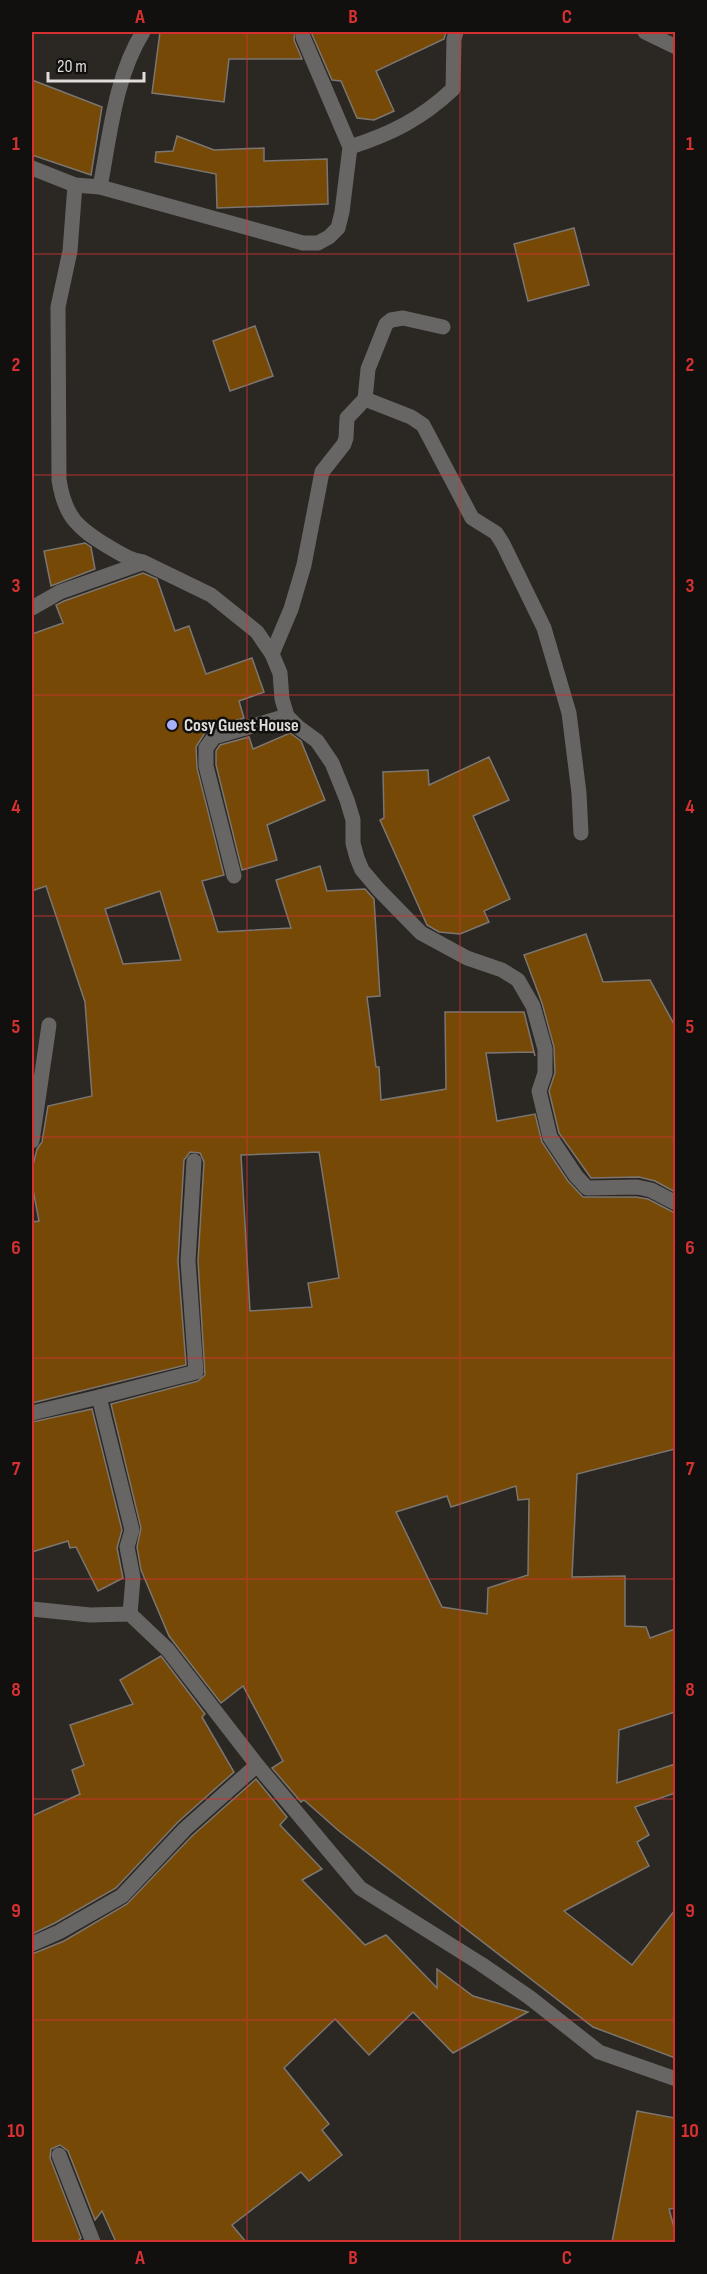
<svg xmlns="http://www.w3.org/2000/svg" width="707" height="2274" viewBox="0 0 707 2274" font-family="'Sofia Sans Condensed',sans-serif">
	<rect width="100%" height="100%" fill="#2b2723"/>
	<g fill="#764906" stroke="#7b7671" stroke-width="1.5" fill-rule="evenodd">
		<polygon points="160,32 295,32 294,40 302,59 229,59 224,102 152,93"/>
		<polygon points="311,32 446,32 444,39 376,71 394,111 374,120 357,118 341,81 332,80"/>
		<polygon points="32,80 102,107 91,175 32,155"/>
		<polygon points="177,136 214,150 264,148 264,161 327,159 328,204 217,208 216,174 155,162 156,152 173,151"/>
		<polygon points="574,228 589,285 528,301 514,244"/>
		<polygon points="255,326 273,376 230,391 213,341"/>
		<polygon points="85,543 91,547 95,569 51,586 44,551"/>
		<path d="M 143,573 L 157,579 L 175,631 L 189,626 L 206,674 L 252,658 L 264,692 L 239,701 L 244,718 L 211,728 L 206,731 L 196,747 L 197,768 L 224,875 L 202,881 L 218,932 L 291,928 L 276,880 L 320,866 L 327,891 L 365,889 L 374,899 L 380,996 L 367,997 L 376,1067 L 379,1067 L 381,1100 L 446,1089 L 445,1012 L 524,1012 L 535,1056 L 534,1052 L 486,1053 L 497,1121 L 535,1114 L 542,1142 L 568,1181 L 583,1197 L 636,1197 L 648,1199 L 675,1213 L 675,1449 L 577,1474 L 572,1577 L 625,1576 L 625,1626 L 646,1627 L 650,1638 L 675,1629 L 675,1712 L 619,1730 L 617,1783 L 675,1764 L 675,1793 L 635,1807 L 649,1835 L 637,1842 L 649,1866 L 564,1911 L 632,1965 L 675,1910 L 675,2058 L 593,2027 L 339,1831 L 304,1800 L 301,1802 L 272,1768 L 283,1761 L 243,1686 L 221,1703 L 169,1636 L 141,1570 L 137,1547 L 141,1528 L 111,1404 L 198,1381 L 205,1375 L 198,1261 L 204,1162 L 200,1153 L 190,1152 L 184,1160 L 178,1261 L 186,1365 L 32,1403 L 32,1222 L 39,1221 L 32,1184 L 32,1169 L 37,1149 L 42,1142 L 48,1106 L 92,1096 L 85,1002 L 46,886 L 32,891 L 32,634 L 63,623 L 56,605 L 64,601 ZM 160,891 L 181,960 L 123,964 L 105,909 ZM 319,1152 L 339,1278 L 308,1283 L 312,1307 L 250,1311 L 241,1155 ZM 516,1486 L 518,1500 L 529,1499 L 528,1575 L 488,1588 L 487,1614 L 442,1607 L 396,1512 L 447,1496 L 451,1507 Z"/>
		<polygon points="290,733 301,741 325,800 267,825 277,860 242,870 216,765 216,751 220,745 249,737 253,749"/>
		<polygon points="489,757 509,800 473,816 510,899 484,911 489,922 460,934 439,932 427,925 380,820 384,818 383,772 428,770 429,785"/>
		<polygon points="586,934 603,982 650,980 675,1026 675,1192 655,1181 639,1177 591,1178 559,1133 549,1091 555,1073 554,1047 542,1003 524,955"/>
		<polygon points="92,1409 122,1530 117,1548 123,1578 98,1591 76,1547 70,1548 68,1541 32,1552 32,1422"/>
		<polygon points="161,1656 205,1714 202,1717 234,1772 178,1822 116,1888 55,1923 32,1934 32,1816 80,1794 72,1770 84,1765 70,1725 133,1704 120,1680"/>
		<polygon points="256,1779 287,1817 280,1825 322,1869 302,1880 365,1945 386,1935 437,1988 437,1969 473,1996 528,2012 453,2053 413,2012 369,2055 335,2019 284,2068 329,2124 322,2130 342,2155 309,2181 301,2172 232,2225 246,2242 116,2242 102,2211 95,2220 68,2151 60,2145 51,2149 50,2158 81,2238 77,2242 32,2242 32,1954 64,1941 127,1904 192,1836"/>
		<polygon points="637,2111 675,2118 675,2208 669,2209 675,2231 675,2242 612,2242"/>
	</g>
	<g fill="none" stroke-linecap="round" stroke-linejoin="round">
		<g stroke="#686664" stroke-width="15">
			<polyline points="645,32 676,47"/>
			<path d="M 350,147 C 391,134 421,119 453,89 L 454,39 L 456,32"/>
			<polyline points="32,168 75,185 100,187 303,243 318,243 329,237 338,228 342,212 350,147 303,37"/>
			<path d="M 75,185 L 70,251 L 58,307 L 59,480 C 65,518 78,528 109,547 C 121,554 130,560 143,562 L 211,595 L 257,632 L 272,654 L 280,673 L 282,699 L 287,716 L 298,727 L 317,741 L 332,763 L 347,800 L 353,820 L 353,843 L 357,858 L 362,870 L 379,890 L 421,933 L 467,958 L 502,970 L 518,980 L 533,1006 L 545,1049 L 545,1073 L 539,1091 L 550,1137 L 576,1176 L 587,1188 L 637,1187 L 651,1190 L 676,1203"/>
			<path d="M 100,187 C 110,135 115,77 143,32"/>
			<polyline points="365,399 411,417 423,425 472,518 496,533 503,544 544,628 569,713 579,793 581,833"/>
			<polyline points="32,608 60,592 142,563"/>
			<polyline points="272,654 291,609 304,565 322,472 344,444 346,438 347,418 365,399 368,369 386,324 391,320 403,318 443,327"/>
			<polyline points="234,876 206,766 206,748 214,737 287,716"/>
			<polyline points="32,1141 49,1025"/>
			<polyline points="99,1397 196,1372 188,1261 194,1161"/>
			<polyline points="32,1413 99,1397 132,1530 127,1547 133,1578 130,1614"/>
			<polyline points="32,1944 59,1932 122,1896 185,1829 257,1765"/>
			<polyline points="59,2155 93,2242"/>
		</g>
		<polyline stroke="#686664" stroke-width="15" points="32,1609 90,1615 130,1614 168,1650 257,1765 360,1888 481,1964 529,1997 599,2052 676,2079"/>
	</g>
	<path fill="none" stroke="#d63131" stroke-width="1.5" stroke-opacity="0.55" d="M 247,32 L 247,2242M 460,32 L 460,2242M 32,254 L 676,254M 32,475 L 676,475M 32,695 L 676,695M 32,916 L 676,916M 32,1137 L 676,1137M 32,1358 L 676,1358M 32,1579 L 676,1579M 32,1799 L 676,1799M 32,2020 L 676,2020"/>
	<circle fill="#a8b0fc" stroke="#12100f" stroke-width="2" cx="172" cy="725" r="6"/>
	<g text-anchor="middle" stroke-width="5" stroke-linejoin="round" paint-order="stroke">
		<g font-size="18" font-weight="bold" fill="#dfdcd9" stroke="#12100f" text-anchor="start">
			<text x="184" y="731">Cosy Guest House</text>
		</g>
	</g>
	<rect width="707" height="2274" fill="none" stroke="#12100f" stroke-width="66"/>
	<path d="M48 72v9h96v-9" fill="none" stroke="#dfdcd9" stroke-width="3"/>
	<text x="57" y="72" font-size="18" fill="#dfdcd9" stroke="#12100f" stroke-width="4.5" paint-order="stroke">20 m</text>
	<rect x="33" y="33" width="641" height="2208" fill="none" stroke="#d63131" stroke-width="2"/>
	<g font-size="20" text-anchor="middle" font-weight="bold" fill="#d63131">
		<text x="140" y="23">A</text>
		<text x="353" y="23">B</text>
		<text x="567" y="23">C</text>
		<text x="16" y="150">1</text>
		<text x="690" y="150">1</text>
		<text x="16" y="371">2</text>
		<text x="690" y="371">2</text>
		<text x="16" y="592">3</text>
		<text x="690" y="592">3</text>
		<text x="16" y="813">4</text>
		<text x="690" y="813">4</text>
		<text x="16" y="1033">5</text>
		<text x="690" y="1033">5</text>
		<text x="16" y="1254">6</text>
		<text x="690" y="1254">6</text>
		<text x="16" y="1475">7</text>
		<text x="690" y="1475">7</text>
		<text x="16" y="1696">8</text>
		<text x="690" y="1696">8</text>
		<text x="16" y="1917">9</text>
		<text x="690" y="1917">9</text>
		<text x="16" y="2137">10</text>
		<text x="690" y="2137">10</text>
		<text x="140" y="2264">A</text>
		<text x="353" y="2264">B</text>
		<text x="567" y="2264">C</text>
	</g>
</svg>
